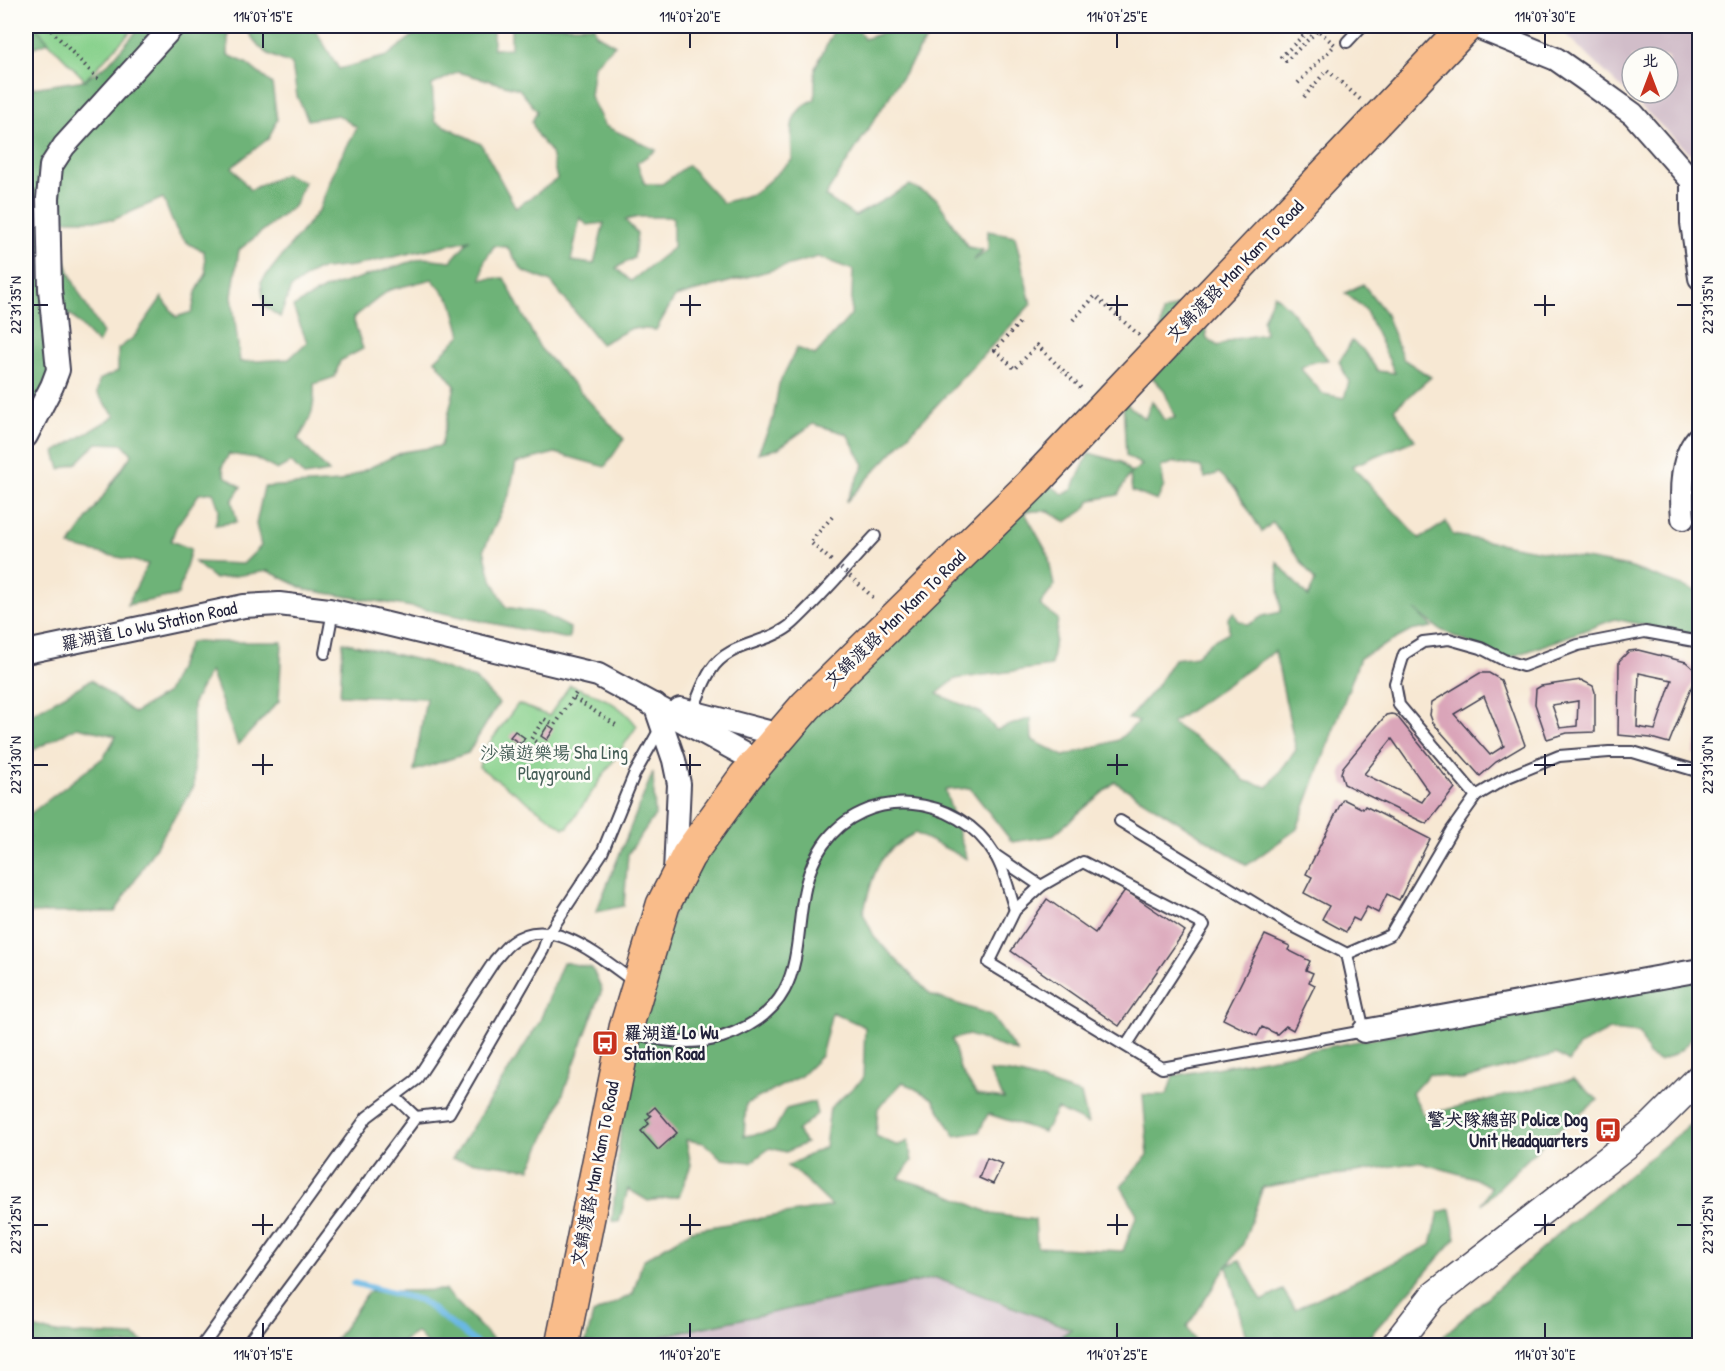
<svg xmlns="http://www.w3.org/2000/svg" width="1725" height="1371" viewBox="0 0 1725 1371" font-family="'Patrick Hand','LXGW WenKai TC',sans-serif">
	<rect width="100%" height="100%" fill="#fdfcf7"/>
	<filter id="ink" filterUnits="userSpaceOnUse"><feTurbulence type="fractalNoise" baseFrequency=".0167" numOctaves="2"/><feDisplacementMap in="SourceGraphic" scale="12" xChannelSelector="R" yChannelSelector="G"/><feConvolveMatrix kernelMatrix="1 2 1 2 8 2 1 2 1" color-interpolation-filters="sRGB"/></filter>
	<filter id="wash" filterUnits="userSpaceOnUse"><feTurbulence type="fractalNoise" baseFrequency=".008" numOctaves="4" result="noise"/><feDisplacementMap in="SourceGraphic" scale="24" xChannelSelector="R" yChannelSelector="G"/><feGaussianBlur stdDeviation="1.35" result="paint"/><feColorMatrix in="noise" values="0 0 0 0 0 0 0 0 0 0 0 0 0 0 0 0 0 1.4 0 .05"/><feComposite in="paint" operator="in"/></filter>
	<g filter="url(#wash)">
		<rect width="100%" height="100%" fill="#f7e8d3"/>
		<g fill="#d1bdc9" fill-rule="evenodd">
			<path d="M 1567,26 L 1699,26 L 1699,162 L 1560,29 ZM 1632,57 L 1668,57 L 1668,93 L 1632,93 Z"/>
			<polygon points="942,1277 1071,1329 1049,1346 658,1346 661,1336"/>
		</g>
		<g fill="#89d18d" stroke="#567a64" stroke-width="1.5">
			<polygon points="33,26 136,26 85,80"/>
			<path d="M 570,685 C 597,695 620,702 637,726 L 568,827 L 564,828 L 479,767 L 485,749 L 518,704 L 549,716 Z"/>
		</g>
		<g fill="#6eb378" stroke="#486a5a" stroke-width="1.5" fill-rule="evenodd">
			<polygon points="26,26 35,26 49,42 26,50"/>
			<path d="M 141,26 L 228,26 L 228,55 L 246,63 L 272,84 L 277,120 L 269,138 L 232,167 L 250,190 L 285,174 L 304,182 L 295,205 L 239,250 L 232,296 L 240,362 L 289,359 L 307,342 L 293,307 L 324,289 L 423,258 L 451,261 L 469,240 L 353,266 L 316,270 L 291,288 L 280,317 L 264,306 L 261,282 L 319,210 L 336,166 L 357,128 L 338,115 L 308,120 L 297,96 L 292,64 C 266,55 258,50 245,26 L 313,26 L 339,69 L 387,56 L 425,26 L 493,26 L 493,49 L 511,48 L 511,26 L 594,26 L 596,34 L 615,45 L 594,65 L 590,96 L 605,126 L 656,150 L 637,163 L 645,184 L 662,184 L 688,165 L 723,203 L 755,193 L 792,160 C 792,130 785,114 815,99 L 815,68 L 836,26 L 856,26 L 864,39 L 885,32 L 894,26 L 929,34 L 932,26 L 935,26 L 825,196 L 855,216 L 910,185 L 936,198 L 968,247 L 983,250 L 973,261 L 988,250 L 988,231 L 1015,236 L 1031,304 L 846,502 L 864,465 L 847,434 L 813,424 L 777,449 L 758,453 L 773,419 L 779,384 L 797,348 L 815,355 L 851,315 L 853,270 L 818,257 L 675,297 L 656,330 L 632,328 L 601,344 L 551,282 L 523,271 L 507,247 L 494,246 L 484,262 L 482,279 L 504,278 L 540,348 L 624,439 L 605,467 L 555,453 L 516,463 L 509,495 L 484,549 L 490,575 L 506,607 L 541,613 L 570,628 L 569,639 L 418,608 L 307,590 L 268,571 L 215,579 L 195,562 L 243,564 L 261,546 L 256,524 L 264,487 L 339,482 L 403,452 L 441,446 L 455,386 L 435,360 L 461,335 L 452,302 L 432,279 L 389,290 L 353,318 L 363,349 L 340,361 L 335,377 L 314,384 C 315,406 312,420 298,439 L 329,472 L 304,476 L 291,462 L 277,470 L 255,458 L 229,454 L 222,467 L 225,476 L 241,487 L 232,501 L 237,522 L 215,525 L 219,509 L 213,492 L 199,494 L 176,527 L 171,541 L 191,549 L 178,595 L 127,605 L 148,564 L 69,546 L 132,454 L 123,444 L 97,443 L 77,463 L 60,469 L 55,452 L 115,416 L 97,393 L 99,380 L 118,371 L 118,349 L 134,337 L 162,297 L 176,317 L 192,312 L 196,292 L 206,274 L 204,251 C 175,241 174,224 163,198 L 113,220 L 57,220 C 61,266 79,295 103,333 L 98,344 L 70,314 L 55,334 L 52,386 L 26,436 L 26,89 L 85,80 L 109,63 ZM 458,72 L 519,89 L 537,111 L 532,122 L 537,135 L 551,153 L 557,179 L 516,208 L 481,144 L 435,121 L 432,85 ZM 639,217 L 673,217 L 673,248 L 631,281 L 616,268 L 634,258 L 637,233 L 625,220 ZM 580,218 L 587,225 L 604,223 L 594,264 L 571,261 Z"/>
			<path d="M 1363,284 L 1385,312 L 1403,359 L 1431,377 L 1394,409 L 1415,440 L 1352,466 L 1420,539 L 1446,522 L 1453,535 L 1629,567 L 1699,592 L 1699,637 L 1615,619 L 1504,660 L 1439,629 L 1415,610 L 1432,627 L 1411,631 L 1360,658 L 1297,829 L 1247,865 L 1115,782 L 1052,836 L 1012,842 L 970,788 L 945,790 L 967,859 L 915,833 C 875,854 875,872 863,913 L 875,938 L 931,995 L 991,1015 L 1017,1052 L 969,1035 L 952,1039 L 960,1069 L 977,1095 L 1004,1099 L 989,1072 C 1020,1070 1050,1086 1081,1094 L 1088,1124 L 1057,1109 L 1044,1132 L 988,1114 L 979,1132 L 955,1136 L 933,1099 L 903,1082 L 878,1108 L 876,1136 L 898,1146 L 908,1141 L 912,1161 L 899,1178 L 943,1192 L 992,1214 L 1035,1220 L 1037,1247 L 1123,1251 L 1137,1214 L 1121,1186 L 1148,1155 L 1143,1095 L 1167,1095 L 1173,1076 L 1699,977 C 1699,1015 1702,1048 1659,1061 L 1648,1055 L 1640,1033 L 1610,1030 L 1579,1046 L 1569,1062 L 1556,1054 L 1462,1080 L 1429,1074 L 1412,1093 L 1424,1115 L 1574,1079 L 1598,1100 L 1552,1135 L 1482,1204 L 1491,1187 L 1474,1178 L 1418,1162 L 1263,1187 L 1243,1244 L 1228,1265 L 1240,1260 L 1262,1301 L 1283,1290 L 1295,1309 L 1431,1245 L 1439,1212 L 1450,1209 L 1456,1238 L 1362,1345 L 1248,1345 L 1227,1266 L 1187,1327 L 1197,1345 L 1049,1345 L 1071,1329 L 936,1278 L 662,1336 L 658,1345 L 585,1346 L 593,1314 L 633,1294 L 643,1260 L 692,1230 L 832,1206 L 797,1172 L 787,1166 L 825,1147 L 830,1108 L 863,1079 L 865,1027 L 832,1012 L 821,1056 L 801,1076 L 746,1104 L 744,1136 L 774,1131 L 786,1109 L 814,1102 L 817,1114 L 797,1131 L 806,1143 L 786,1152 L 770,1148 L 751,1162 L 722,1159 L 704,1143 L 686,1140 L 691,1165 L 679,1196 L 648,1201 L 628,1189 L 619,1222 L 612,1221 L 621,1127 L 621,1048 L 703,835 L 1039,478 L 1063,494 L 1072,490 L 1089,453 L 1121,462 L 1131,473 L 1142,465 L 1126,456 L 1123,401 L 1145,419 L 1152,401 L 1164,420 L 1175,418 L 1164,390 L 1150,375 L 1157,358 L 1163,312 L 1179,305 L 1204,320 L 1207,339 L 1218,346 L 1235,339 L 1265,334 L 1263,320 L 1274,294 L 1289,308 L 1328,360 L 1312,362 L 1300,368 L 1323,394 L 1344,398 L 1349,382 L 1339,362 L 1352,341 L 1363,350 L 1378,371 L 1395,373 L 1365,309 L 1345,293 ZM 1175,462 L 1201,467 L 1205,478 L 1219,473 L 1235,488 L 1262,532 L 1273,522 L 1315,581 L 1308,597 L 1277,562 L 1281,612 L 1263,616 L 1248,625 L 1238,620 L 1234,612 L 1228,618 L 1229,632 L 1212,641 L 1196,656 L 1174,659 L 1156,687 L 1128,719 L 1139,721 L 1118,740 L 1064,756 L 1032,740 L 1031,718 L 996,730 L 982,713 L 937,694 L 955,679 L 1051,666 L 1058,619 L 1040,605 L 1054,586 L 1048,554 L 1024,511 L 1049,511 L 1066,522 L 1084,510 L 1091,500 L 1118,495 L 1130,474 L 1132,491 L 1157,501 L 1164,486 L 1161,467 ZM 1275,651 L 1296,750 L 1268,787 L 1245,781 L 1220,755 L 1172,723 Z"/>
			<polygon points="190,642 282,642 279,701 238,745 210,671 193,703 194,786 115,912 26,913 26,817 104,757 116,736 77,727 26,754 26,717 91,680 134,713 167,693"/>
			<polygon points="343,642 427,662 475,679 499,703 468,753 414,771 426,698 340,695"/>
			<polygon points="653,772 655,815 628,854 624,906 596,912"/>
			<polygon points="563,962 592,968 602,990 555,1115 530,1169 452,1159 539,1023"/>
			<polygon points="1699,1117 1699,1345 1433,1345 1564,1229"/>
			<polygon points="445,1290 498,1345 427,1345 417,1332 397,1345 332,1345 368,1292"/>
			<polygon points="26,1327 57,1333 134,1336 148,1345 26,1345"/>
		</g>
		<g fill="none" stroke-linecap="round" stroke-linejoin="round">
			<polyline stroke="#6ab8e4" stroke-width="6" points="353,1283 420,1300 480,1346"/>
		</g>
		<g id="blocks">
			<g fill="#daa5b9" fill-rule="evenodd">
				<path d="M 1638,650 L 1686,662 L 1695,670 L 1695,678 L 1669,743 L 1651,738 L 1618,735 L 1619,661 L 1629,651 ZM 1639,673 L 1672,680 L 1655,730 L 1637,727 Z"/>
				<path d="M 1480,673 L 1489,673 L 1501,680 L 1525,745 L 1496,762 L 1480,776 L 1433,723 L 1430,715 L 1432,702 ZM 1484,696 L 1504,746 L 1490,755 L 1454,714 Z"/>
				<path d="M 1581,680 L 1593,686 L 1595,692 L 1595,732 L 1567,733 L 1547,739 L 1535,704 L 1536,689 L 1541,686 ZM 1578,701 L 1577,726 L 1560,728 L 1552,705 Z"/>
				<path d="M 1391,714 L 1396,715 L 1455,788 L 1427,824 L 1344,784 L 1341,773 L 1343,767 L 1386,715 ZM 1392,739 L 1429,792 L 1422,802 L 1364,774 Z"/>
				<polygon points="548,725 554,729 547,740 541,736"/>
				<polygon points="515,731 525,738 521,744 510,737"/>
				<polygon points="1699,733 1700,733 1700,756 1693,754"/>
				<polygon points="1343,799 1363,809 1365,806 1430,839 1399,900 1387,894 1378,913 1367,907 1359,921 1353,918 1346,932 1322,919 1329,906 1304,893 1312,877 1306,874"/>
				<polygon points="1125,890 1185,931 1119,1026 1011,951 1047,899 1095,933"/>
				<polygon points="1265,935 1290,946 1288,950 1310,961 1306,970 1313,973 1309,982 1315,985 1293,1030 1286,1026 1277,1034 1262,1027 1257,1036 1223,1019"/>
				<polygon points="655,1107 677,1133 658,1150 641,1131 649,1124 646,1120 651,1116 648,1113"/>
				<polygon points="987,1158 1003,1164 993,1184 979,1178"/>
			</g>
		</g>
	</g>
	<g filter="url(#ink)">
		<use href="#blocks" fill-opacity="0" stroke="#424052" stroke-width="1.5"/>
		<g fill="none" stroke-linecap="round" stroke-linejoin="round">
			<defs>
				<g id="service">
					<polyline points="1347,42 1362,26"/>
					<polyline points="325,653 333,611"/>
					<path d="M 692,712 C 698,698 703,682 711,670 C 729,641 769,645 793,623 C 822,596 848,565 875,536"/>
					<polyline points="1476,796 1399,705 1395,683 1404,654 1423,642 1449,639 1481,648 1504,660 1523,666 1578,645 1645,632 1700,642"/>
					<polyline points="1120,821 1287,923 1347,954 1390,935 1451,831 1476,796 1508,777 1559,756 1609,752 1633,752 1700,772"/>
					<polyline points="995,855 1041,886"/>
					<path d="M 629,1030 C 655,1042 694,1046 722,1037 C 831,1001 777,912 823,845 C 865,784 958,793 995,855 C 1005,871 1009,892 1015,910"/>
					<polyline points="1126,1046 1204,925 1083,862 1041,886 1015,910 989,963 1162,1068 1364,1031 1347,954"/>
					<polyline points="396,1098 416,1117"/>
					<polyline points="566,1344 593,1346"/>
					<path d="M 202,1346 L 367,1117 L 416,1080 L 495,960 C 500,955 505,947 511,943 C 551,911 604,961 636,983"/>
					<polyline points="245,1346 416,1117 449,1113 543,950 549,933 602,853 634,775 660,729"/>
				</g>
				<g id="minor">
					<polyline points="1475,26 1556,59 1583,78 1633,114 1692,181 1700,182"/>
					<polyline points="1692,181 1692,223 1700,278"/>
					<polyline points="26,436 52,386 58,370 50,289 48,198 51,166 64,146 173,26"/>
					<path d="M 1683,518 C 1681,493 1680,455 1700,436"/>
					<polyline points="26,652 244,606 279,604 329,610 598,675 758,762"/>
					<polyline points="655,705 674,760 679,784 675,872"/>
					<polyline points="680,709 780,735"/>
					<polyline points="1364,1031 1700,970"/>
				</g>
				<polyline id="tertiary" points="1394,1346 1433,1296 1651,1126 1700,1077"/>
				<polyline id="primary" points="562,1346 626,1028 663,905 688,856 745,777 806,706 1031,485 1466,26"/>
			</defs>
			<use href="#service" stroke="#424052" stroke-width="14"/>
			<use href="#minor" stroke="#424052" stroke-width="26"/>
			<use href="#tertiary" stroke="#424052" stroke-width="30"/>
			<use href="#primary" stroke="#424052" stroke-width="36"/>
			<g stroke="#424052" stroke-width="4" stroke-dasharray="1.5 4.5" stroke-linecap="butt">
				<polyline points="47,26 99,80"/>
				<polyline points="1298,83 1335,45 1318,30 1286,61 1281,57 1311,28 1306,26"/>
				<polyline points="1304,97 1327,70 1361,100"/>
				<polyline points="1073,320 1095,296 1140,336"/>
				<polyline points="1019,323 995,350 1015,369 1037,345 1084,391"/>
				<polyline points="832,517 810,542 834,563"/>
				<polyline points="574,698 616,725"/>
				<polyline points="546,748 531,739 544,719 555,725 578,690"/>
			</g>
			<use href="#service" stroke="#fff" stroke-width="10"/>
			<use href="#minor" stroke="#fff" stroke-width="22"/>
			<use href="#tertiary" stroke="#fff" stroke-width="27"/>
			<use href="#primary" stroke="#f9bc8a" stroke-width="33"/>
			<polyline stroke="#424052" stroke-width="4" stroke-dasharray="1.5 4.5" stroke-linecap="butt" points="841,568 876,600"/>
		</g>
	</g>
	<path fill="none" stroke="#22223b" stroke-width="2" d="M 263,33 L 263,48M 690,33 L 690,48M 1117,33 L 1117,48M 1545,33 L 1545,48M 263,295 L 263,316M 690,295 L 690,316M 1117,295 L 1117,316M 1545,295 L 1545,316M 33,305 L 48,305M 252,305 L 273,305M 680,305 L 701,305M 1107,305 L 1128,305M 1534,305 L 1555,305M 1677,305 L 1692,305M 263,754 L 263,775M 690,754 L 690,775M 1117,754 L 1117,775M 1545,754 L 1545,775M 33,765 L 48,765M 252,765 L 273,765M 680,765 L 701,765M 1107,765 L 1128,765M 1534,765 L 1555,765M 1677,765 L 1692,765M 263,1214 L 263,1235M 690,1214 L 690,1235M 1117,1214 L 1117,1235M 1545,1214 L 1545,1235M 33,1225 L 48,1225M 252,1225 L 273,1225M 680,1225 L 701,1225M 1107,1225 L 1128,1225M 1534,1225 L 1555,1225M 1677,1225 L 1692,1225M 263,1323 L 263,1338M 690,1323 L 690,1338M 1117,1323 L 1117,1338M 1545,1323 L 1545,1338"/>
	<defs>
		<symbol id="bus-square" viewBox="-11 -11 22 22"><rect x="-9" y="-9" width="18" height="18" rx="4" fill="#c8321e" stroke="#fdfcf7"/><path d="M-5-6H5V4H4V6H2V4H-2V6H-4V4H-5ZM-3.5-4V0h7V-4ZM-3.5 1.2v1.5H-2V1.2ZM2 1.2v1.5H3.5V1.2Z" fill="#fff"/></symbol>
	</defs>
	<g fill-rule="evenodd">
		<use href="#bus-square" x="590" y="1028" width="30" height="30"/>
		<use href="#bus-square" x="1593" y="1115" width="30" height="30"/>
	</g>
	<g text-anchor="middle" stroke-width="5" stroke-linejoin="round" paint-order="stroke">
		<g font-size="18" fill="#22223b" stroke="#fdfcf7">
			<text transform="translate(1235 271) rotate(-46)" y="6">文錦渡路 Man Kam To Road</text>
			<text transform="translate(895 619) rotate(-44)" y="6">文錦渡路 Man Kam To Road</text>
			<text transform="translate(149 626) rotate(-12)" y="6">羅湖道 Lo Wu Station Road</text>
			<text transform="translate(595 1174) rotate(-79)" y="6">文錦渡路 Man Kam To Road</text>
		</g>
		<g font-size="18" fill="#465f58" stroke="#fdfcf7">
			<text x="554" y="759">沙嶺遊樂場 Sha Ling<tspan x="554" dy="21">Playground</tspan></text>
		</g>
		<g font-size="18" font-weight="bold" fill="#22223b" stroke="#fdfcf7" text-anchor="start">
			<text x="624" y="1039">羅湖道 Lo Wu<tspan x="624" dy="21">Station Road</tspan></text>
			<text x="1588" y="1126" text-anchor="end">警犬隊總部 Police Dog<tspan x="1588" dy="21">Unit Headquarters</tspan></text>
		</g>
	</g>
	<rect width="1725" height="1371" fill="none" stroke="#fdfcf7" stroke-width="66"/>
	<g transform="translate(1650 75)"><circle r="28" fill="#fdfcf7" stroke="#a5a5ac" stroke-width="1.5"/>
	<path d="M0-4.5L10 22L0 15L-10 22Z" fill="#c8321e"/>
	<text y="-9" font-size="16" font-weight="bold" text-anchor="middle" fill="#22223b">北</text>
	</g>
	<rect x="33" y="33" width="1659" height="1305" fill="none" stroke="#22223b" stroke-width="2"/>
	<g font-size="15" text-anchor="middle" fill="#22223b">
		<text x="263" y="22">114°07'15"E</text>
		<text x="690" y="22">114°07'20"E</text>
		<text x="1117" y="22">114°07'25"E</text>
		<text x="1545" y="22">114°07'30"E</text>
		<text transform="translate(16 305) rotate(-90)" y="5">22°31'35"N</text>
		<text transform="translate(1708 305) rotate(-90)" y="5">22°31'35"N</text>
		<text transform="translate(16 765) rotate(-90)" y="5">22°31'30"N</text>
		<text transform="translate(1708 765) rotate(-90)" y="5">22°31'30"N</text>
		<text transform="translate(16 1225) rotate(-90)" y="5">22°31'25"N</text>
		<text transform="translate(1708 1225) rotate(-90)" y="5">22°31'25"N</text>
		<text x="263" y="1360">114°07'15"E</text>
		<text x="690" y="1360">114°07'20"E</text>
		<text x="1117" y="1360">114°07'25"E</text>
		<text x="1545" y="1360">114°07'30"E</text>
	</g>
</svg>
